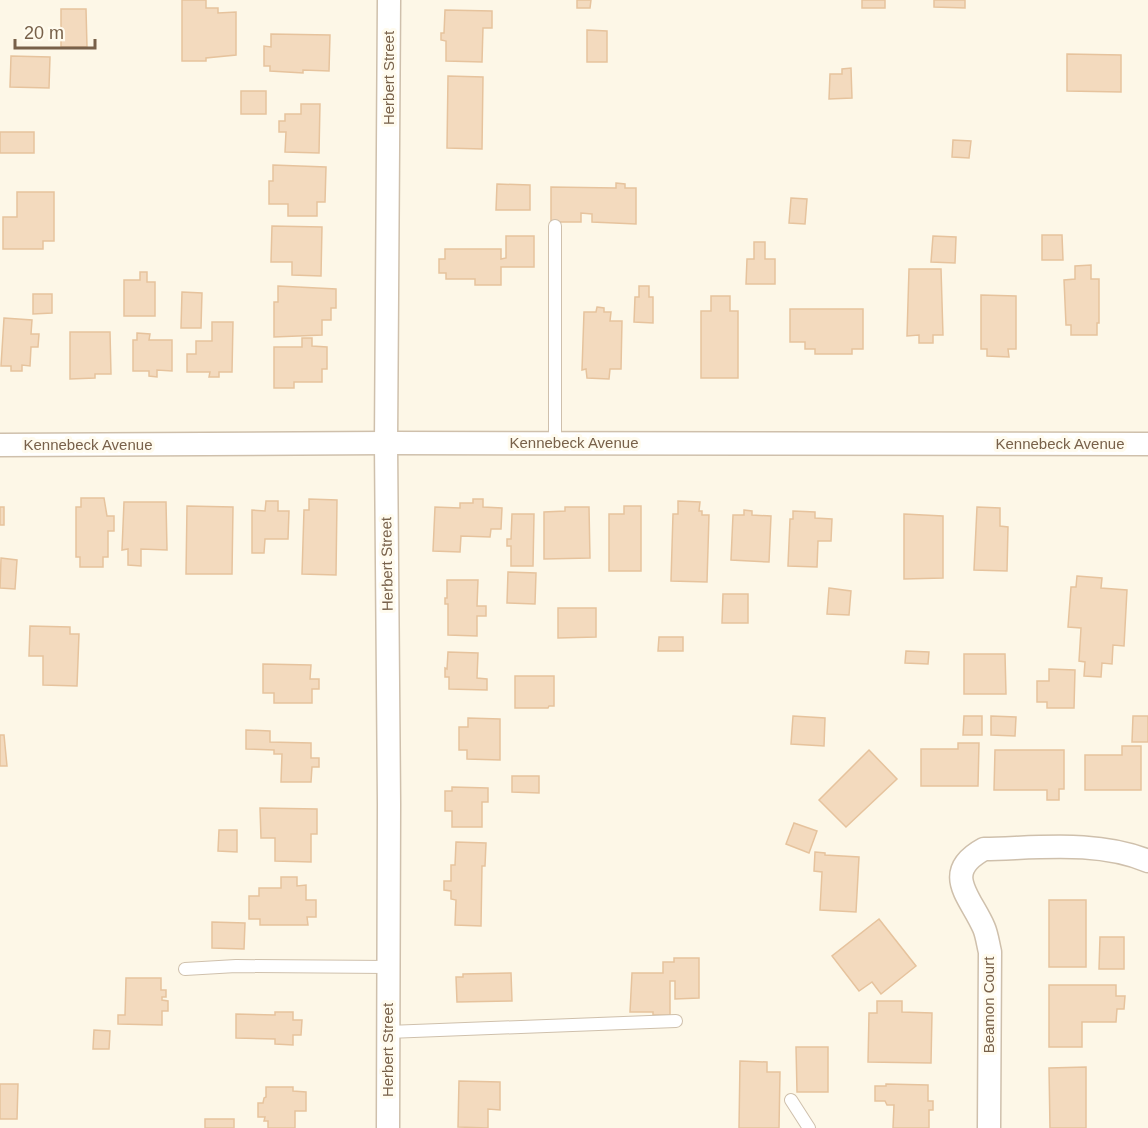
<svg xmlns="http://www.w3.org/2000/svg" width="1148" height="1128" viewBox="0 0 1148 1128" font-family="Arial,sans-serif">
	<rect width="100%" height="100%" fill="#fdf7e7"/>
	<g fill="#f3dabe" stroke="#e6c39d" stroke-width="1.5">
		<polygon points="182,0 206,0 206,8 218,8 218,13 236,12 236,55 206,58 206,61 182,61"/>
		<polygon points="577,0 591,0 590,8 577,8"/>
		<rect x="862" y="0" width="23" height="8"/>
		<polygon points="934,0 965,0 965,8 934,7"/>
		<polygon points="61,9 86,9 87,47 61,47"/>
		<polygon points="445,10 492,11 492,28 483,28 482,62 446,61 446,41 441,40 441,33 444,33"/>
		<polygon points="587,30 607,31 607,62 587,62"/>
		<polygon points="271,34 330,35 329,71 303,70 303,73 270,71 270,66 264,66 264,46 271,47"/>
		<polygon points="1067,54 1121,55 1121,92 1067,91"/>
		<polygon points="11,56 50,57 49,88 10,87"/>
		<polygon points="851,68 852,98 829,99 830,74 842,74 842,69"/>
		<polygon points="448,76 483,77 482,149 447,148"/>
		<rect x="241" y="91" width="25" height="23"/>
		<polygon points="301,104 320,104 319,153 285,152 286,132 279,132 279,121 285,121 285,114 301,114"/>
		<rect x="0" y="132" width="34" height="21"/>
		<polygon points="953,140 971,141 969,158 952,157"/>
		<polygon points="273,165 326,167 325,202 317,202 317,216 288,216 288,204 269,204 269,181 273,181"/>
		<polygon points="616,183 625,184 625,188 636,188 636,224 592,222 592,214 581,213 581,222 551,222 551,187 616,188"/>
		<polygon points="497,184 530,185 530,210 496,210"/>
		<polygon points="17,192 54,192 54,241 43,241 43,249 3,249 3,217 17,217"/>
		<polygon points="791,198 807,199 805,224 789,223"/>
		<polygon points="272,226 322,227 321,276 292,275 292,262 271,262"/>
		<polygon points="1042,235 1062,235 1063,260 1042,260"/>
		<polygon points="506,236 534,236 534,267 501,267 501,285 475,285 475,279 446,279 446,273 439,273 439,259 445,259 445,249 501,249 501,259 506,258"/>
		<polygon points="933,236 956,237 955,263 931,262"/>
		<polygon points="754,242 765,242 765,259 775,259 775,284 746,284 747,259 754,259"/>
		<polygon points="1091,265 1091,279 1099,279 1099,323 1097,323 1097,335 1071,335 1071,325 1066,325 1064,280 1075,279 1075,266"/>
		<polygon points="909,269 941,269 943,335 933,335 933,343 919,343 919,335 907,336"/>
		<polygon points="140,272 147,272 147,282 155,282 155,316 124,316 124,280 140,280"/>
		<polygon points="278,286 336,289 336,308 331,308 331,320 322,320 322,335 274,337 274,302 278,302"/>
		<polygon points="639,286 649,286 649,297 653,297 653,323 634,322 635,297 639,297"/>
		<polygon points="182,292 202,293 201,328 181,328"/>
		<polygon points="33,294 52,294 52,313 33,314"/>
		<polygon points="981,295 1016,296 1016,349 1008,349 1009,357 987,356 987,349 981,349"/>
		<polygon points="711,296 730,296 730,311 738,311 738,378 701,378 701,311 711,311"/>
		<polygon points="597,307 604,308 604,312 611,312 610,321 622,321 621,369 610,369 609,379 587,378 586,369 582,370 584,312 596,312"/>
		<polygon points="790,309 863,309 863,349 852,349 852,354 815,354 815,349 805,349 805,342 790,342"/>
		<polygon points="4,318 32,320 31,334 39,334 38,347 31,347 30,366 22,365 22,371 11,371 11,366 1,366"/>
		<polygon points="212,322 233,322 232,372 219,372 219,377 209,377 210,372 187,372 187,354 196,354 196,341 212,341"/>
		<polygon points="70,332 110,332 111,374 95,374 95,378 70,379"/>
		<polygon points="137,333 150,334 149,340 172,340 172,371 157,370 157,377 149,376 149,371 133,371 133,340 137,340"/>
		<polygon points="302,338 312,338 312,346 327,347 327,369 322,369 322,382 294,382 294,388 274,388 274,347 302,347"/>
		<polygon points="81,498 104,498 107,516 114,516 114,531 108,531 108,557 103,557 103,567 80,567 80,557 76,557 76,507 81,507"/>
		<polygon points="309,499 337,500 336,575 302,574 304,510 309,510"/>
		<polygon points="473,499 483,499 483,507 502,508 501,529 491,529 490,537 461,536 460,552 433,551 435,507 460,508 460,503 473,503"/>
		<polygon points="266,501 278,501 278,511 289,511 288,539 265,539 264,553 252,553 252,510 265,511"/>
		<polygon points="678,501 700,502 699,511 702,511 702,515 709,515 707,582 671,581 673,514 678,514"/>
		<polygon points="124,502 166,502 167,550 141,549 141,566 128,565 128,549 122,550"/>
		<polygon points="187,506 233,507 232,574 186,574"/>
		<polygon points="624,506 641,506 641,571 609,571 609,514 624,514"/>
		<rect x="0" y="507" width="4" height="18"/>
		<polygon points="565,507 589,507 590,558 544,559 544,512 565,511"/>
		<polygon points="977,507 1000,508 1000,526 1008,527 1007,571 974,570"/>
		<polygon points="744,510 752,511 752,515 771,516 769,562 731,560 733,515 744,515"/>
		<polygon points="793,511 815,512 815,518 832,519 831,541 818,541 817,567 788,566 790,519 793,519"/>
		<polygon points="512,514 534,514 533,566 511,566 511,546 507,546 507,539 511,539"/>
		<polygon points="904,514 943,516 943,578 904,579"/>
		<polygon points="1,558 17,560 15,589 0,588"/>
		<polygon points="508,572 536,573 535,604 507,603"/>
		<polygon points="1077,576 1102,578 1101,588 1127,590 1124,646 1113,645 1112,664 1102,663 1101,677 1084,676 1085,662 1079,661 1081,628 1068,627 1071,587 1076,587"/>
		<polygon points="447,580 478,580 477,606 486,606 486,616 477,616 477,636 448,635 448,604 445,604 445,598 447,598"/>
		<polygon points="829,588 851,591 849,615 827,614"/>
		<polygon points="723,594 748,594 748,623 722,623"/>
		<polygon points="558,608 596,608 596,637 558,638"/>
		<polygon points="30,626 70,627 70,634 79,634 77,686 43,685 43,656 29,656"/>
		<polygon points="659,637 683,637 683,651 658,651"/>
		<polygon points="906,651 929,652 928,664 905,663"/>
		<polygon points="448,652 478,653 477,678 487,679 487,690 449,689 449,677 445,677 445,668 447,669"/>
		<polygon points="964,654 1005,654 1006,694 964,694"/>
		<polygon points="263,664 311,665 310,679 319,679 319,689 312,689 312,703 274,703 274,693 263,693"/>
		<polygon points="1049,669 1075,670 1074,708 1047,708 1047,702 1037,702 1037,681 1049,681"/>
		<polygon points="515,676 554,676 554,706 549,706 548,708 515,708"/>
		<polygon points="793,716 825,718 824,746 791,744"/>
		<polygon points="964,716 982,716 982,735 963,735"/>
		<polygon points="991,716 1016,717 1015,736 991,735"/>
		<polygon points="1133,716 1148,716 1148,742 1132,742"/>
		<polygon points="468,718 500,719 500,760 467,759 467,750 459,750 459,727 468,727"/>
		<polygon points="246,730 270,731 270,742 311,743 311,758 319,758 319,767 312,767 311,782 281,782 282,754 274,754 274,750 246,749"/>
		<polygon points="0,735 4,735 7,766 0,766"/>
		<polygon points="958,743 979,743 978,786 921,786 921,749 958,749"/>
		<polygon points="1122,746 1141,746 1141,790 1085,790 1085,755 1122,755"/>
		<polygon points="869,750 897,779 846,827 819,800"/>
		<polygon points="995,750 1064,750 1064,789 1059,789 1059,800 1047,800 1047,790 994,790"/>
		<polygon points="512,776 539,776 539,793 512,792"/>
		<polygon points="452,787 488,788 488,802 482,802 482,827 452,827 452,811 445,811 445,791 452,791"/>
		<polygon points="260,808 317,809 317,834 311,834 311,862 275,861 275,838 261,838"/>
		<polygon points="794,823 817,831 809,853 786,844"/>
		<polygon points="219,830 237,830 237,852 218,851"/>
		<polygon points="456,842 486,843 485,866 482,866 481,926 455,925 456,900 451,899 451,891 444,890 444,881 451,881 451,865 455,865"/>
		<polygon points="815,852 825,853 825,855 859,857 856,912 820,910 822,872 814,871"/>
		<polygon points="281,877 297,877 297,886 306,885 306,900 316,900 316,917 307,917 308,925 260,925 260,919 249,919 249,896 259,896 259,888 281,888"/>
		<rect x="1049" y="900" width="37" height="67"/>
		<polygon points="879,919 916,966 881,994 872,982 859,991 832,956"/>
		<polygon points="212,922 245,923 244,949 212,948"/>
		<polygon points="1100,937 1124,937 1124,969 1099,969"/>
		<polygon points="674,958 699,958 699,998 675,999 675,981 670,981 670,1015 653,1015 653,1012 630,1012 632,973 663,973 663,962 674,962"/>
		<polygon points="511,973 512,1001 457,1002 456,977 463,977 463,974"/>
		<polygon points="126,978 161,978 161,990 166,990 166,997 162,997 162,1000 168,1001 168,1011 162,1011 162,1025 118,1024 118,1015 125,1015"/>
		<polygon points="1049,985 1116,985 1116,996 1125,996 1124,1009 1117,1009 1116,1022 1082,1022 1082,1047 1049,1047"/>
		<polygon points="877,1001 902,1001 902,1012 932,1013 931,1063 868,1062 869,1013 877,1013"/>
		<polygon points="275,1012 293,1012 293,1020 302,1020 301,1035 293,1035 293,1045 275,1044 275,1039 236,1038 236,1014 275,1015"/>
		<polygon points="94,1030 110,1031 109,1049 93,1049"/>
		<polygon points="796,1047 828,1047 828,1092 797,1092"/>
		<polygon points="740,1061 767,1062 767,1072 780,1072 779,1128 739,1128"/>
		<polygon points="1086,1067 1086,1128 1050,1128 1049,1068"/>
		<polygon points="459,1081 500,1082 500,1110 488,1109 488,1128 458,1127"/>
		<polygon points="0,1084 18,1084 17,1119 0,1119"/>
		<polygon points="886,1084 928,1085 928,1101 933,1101 933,1110 929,1110 929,1128 893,1128 894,1105 887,1105 885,1101 875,1101 875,1086 886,1086"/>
		<polygon points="266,1087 293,1087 293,1091 306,1092 306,1111 295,1111 295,1128 268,1128 268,1121 264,1121 265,1117 258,1117 258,1103 263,1103 264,1098 266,1097"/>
		<rect x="205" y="1119" width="29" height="9"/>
	</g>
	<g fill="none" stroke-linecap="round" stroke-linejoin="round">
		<defs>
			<g id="service">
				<polyline points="555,443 555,226"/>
				<polyline points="185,969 236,966 388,967"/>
				<polyline points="388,1032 676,1021"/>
				<polyline points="791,1100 809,1128"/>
			</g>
			<g id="minor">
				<polyline points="0,445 386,443 1148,444"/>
				<polyline points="388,1128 389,804 386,443 389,0"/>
				<path d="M 989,1128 L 990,952 C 988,944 987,935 984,928 C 971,897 940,873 984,849 C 1038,848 1097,840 1148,861"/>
			</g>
		</defs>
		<use href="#service" stroke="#cfc0ac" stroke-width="14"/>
		<use href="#minor" stroke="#cfc0ac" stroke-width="25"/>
		<use href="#service" stroke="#fff" stroke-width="12"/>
		<use href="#minor" stroke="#fff" stroke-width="22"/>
	</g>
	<g text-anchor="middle" stroke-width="6" stroke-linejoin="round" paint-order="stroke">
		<g font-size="15" fill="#78614a" stroke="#fffbee">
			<text transform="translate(389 78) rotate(-90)" y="5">Herbert Street</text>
			<text x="574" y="448">Kennebeck Avenue</text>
			<text x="1060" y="449">Kennebeck Avenue</text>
			<text x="88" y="450">Kennebeck Avenue</text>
			<text transform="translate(387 564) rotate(-91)" y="5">Herbert Street</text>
			<text transform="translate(989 1005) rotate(-90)" y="5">Beamon Court</text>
			<text transform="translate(388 1050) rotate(-90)" y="5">Herbert Street</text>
		</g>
	</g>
	<path d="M15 39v9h80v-9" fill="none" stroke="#78614a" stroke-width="3"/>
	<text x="24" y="39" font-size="18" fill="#78614a" stroke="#fffbee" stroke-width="4.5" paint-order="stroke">20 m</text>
</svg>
